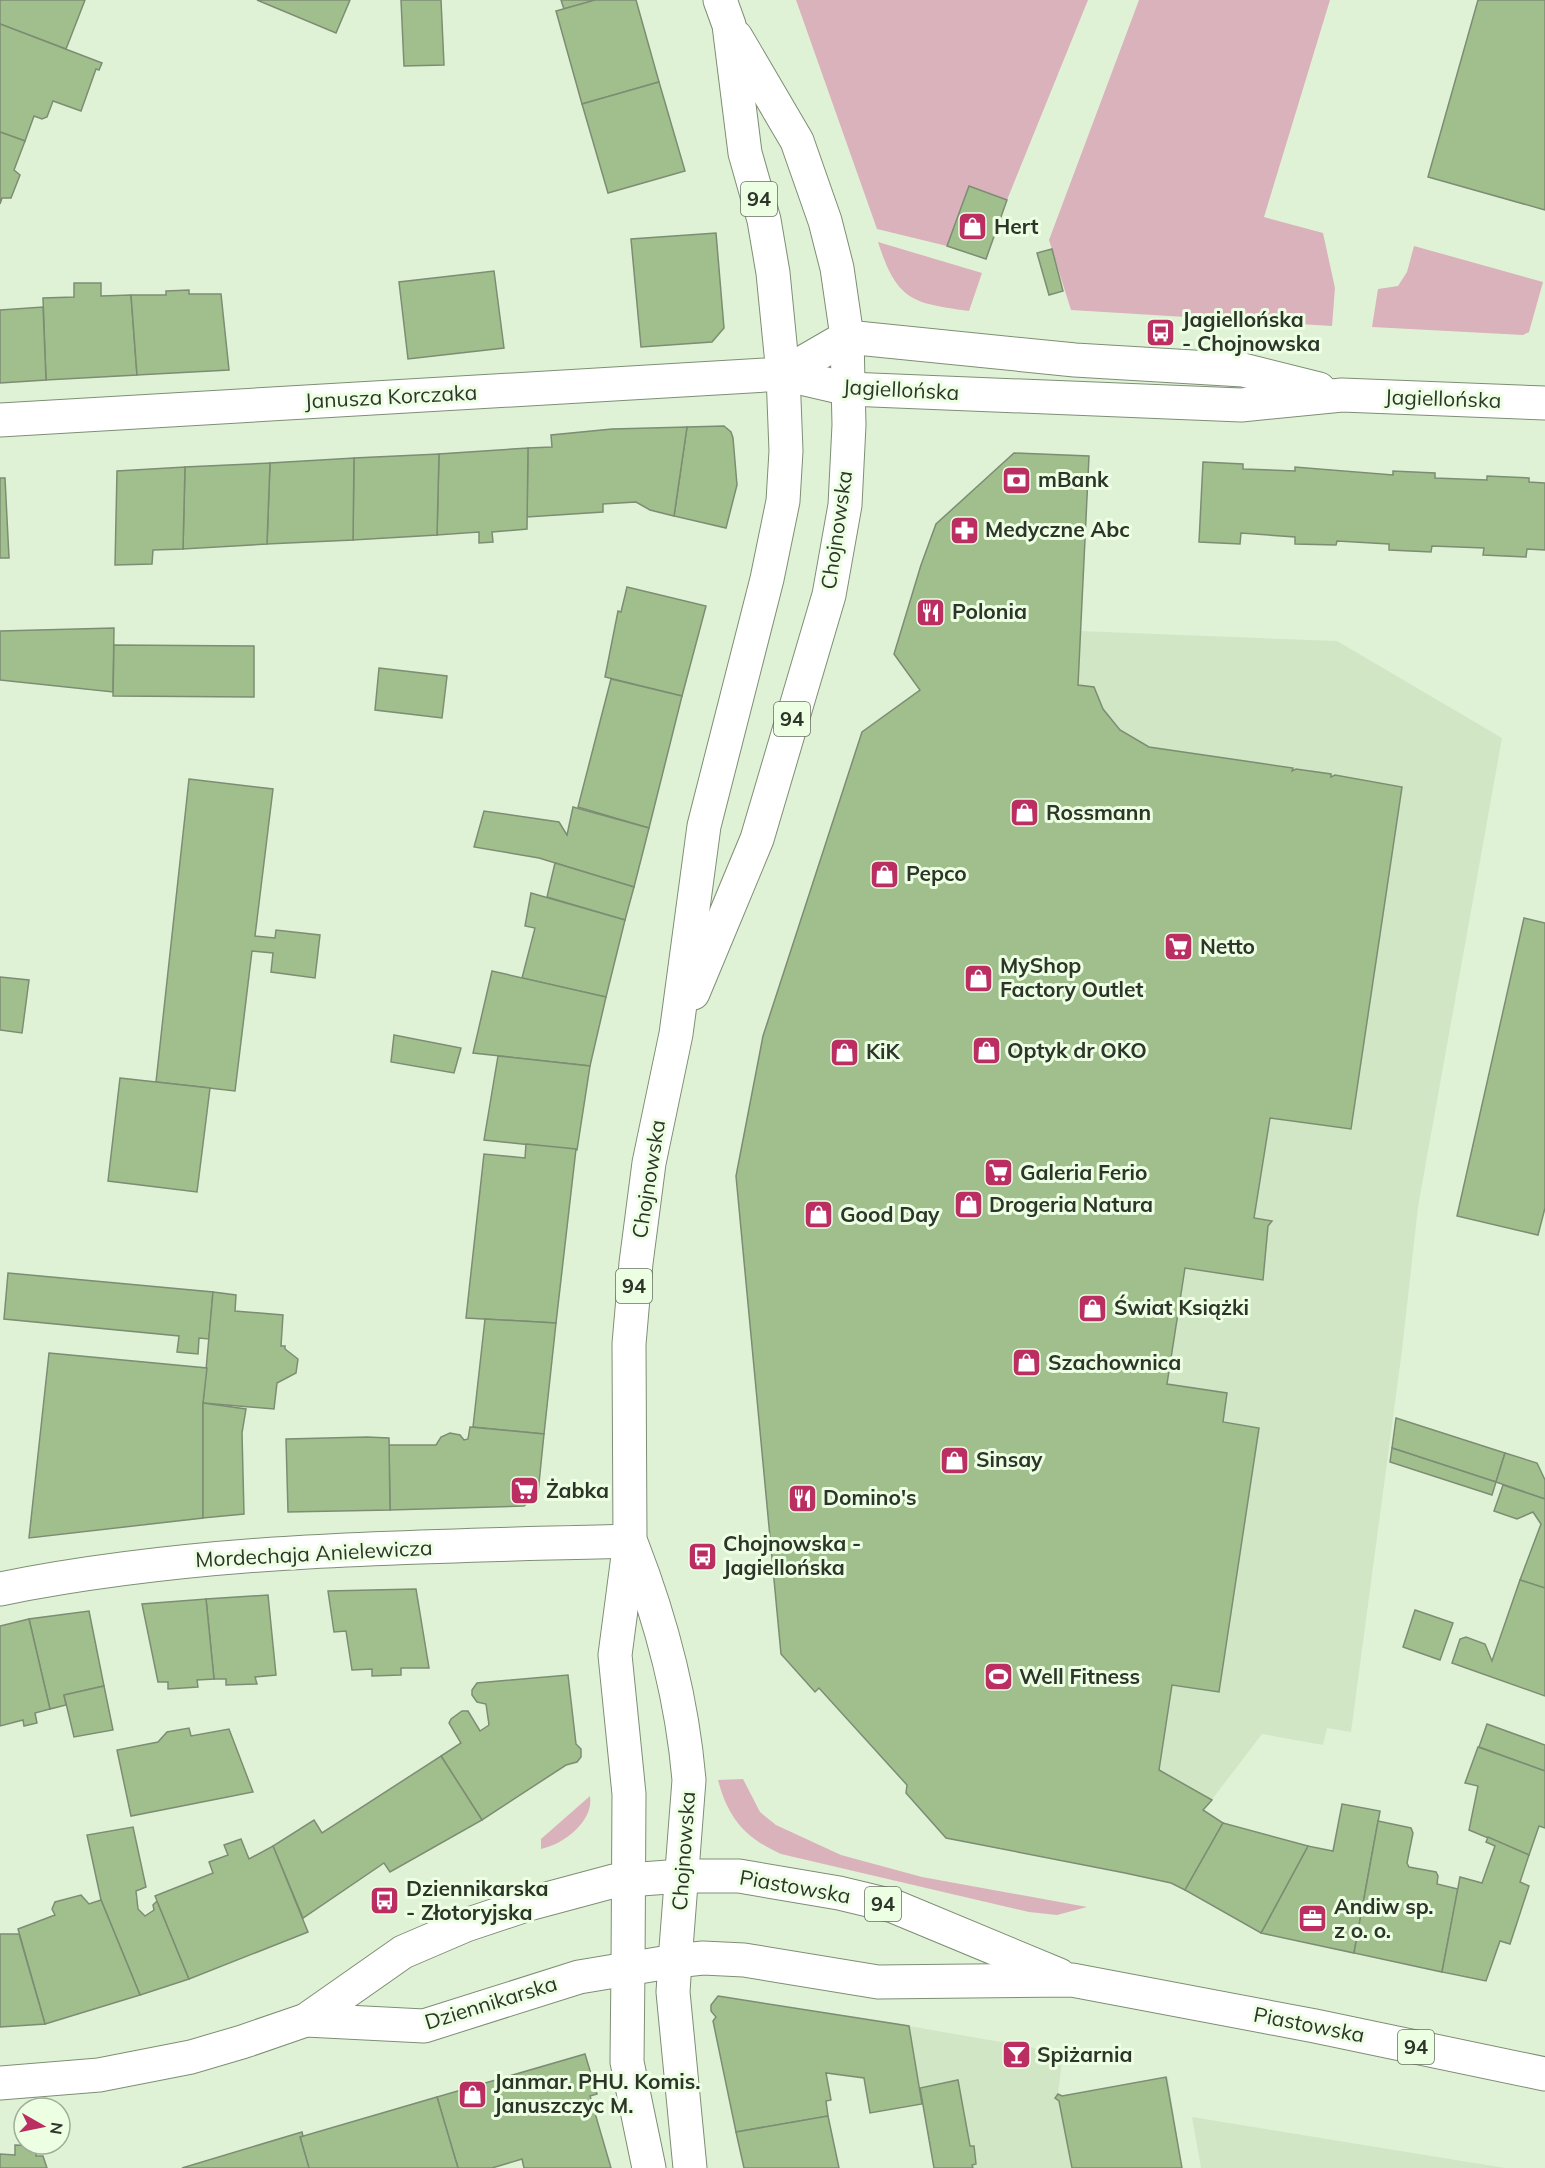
<svg xmlns="http://www.w3.org/2000/svg" width="1545" height="2168" viewBox="0 0 1545 2168" font-family="Mulish,sans-serif">
	<rect width="100%" height="100%" fill="#e0f2d6"/>
	<g fill="#d1e6c5">
		<polygon points="936,524 1080,631 1337,641 1502,738 1418,1207 1402,1350 1351,1732 1327,1728 1323,1745 1262,1734 1204,1810 1223,1823 1185,1890 1171,1883 1125,1873 946,1838 906,1793 907,1785 820,1688 815,1692 781,1654 736,1176 763,1036 862,732 920,690 894,654 921,565"/>
		<polygon points="909,2026 1063,2053 1058,2094 1062,2096 1168,2077 1182,2168 934,2168"/>
		<polygon points="1192,2117 1505,2168 1201,2168"/>
	</g>
	<g fill="#dab2bb">
		<polygon points="796,0 1088,0 1007,200 969,186 947,246 877,229"/>
		<polygon points="1139,0 1330,0 1264,217 1323,233 1335,288 1332,326 1071,310 1049,240"/>
		<path d="M 878,242 L 982,273 L 969,311 C 912,303 897,301 878,242 Z"/>
		<polygon points="1414,246 1543,282 1529,332 1523,335 1372,327 1378,289 1398,286 1407,272"/>
		<path d="M 743,1779 L 760,1812 L 776,1825 L 841,1855 L 922,1877 L 1087,1907 L 1057,1915 L 1029,1912 L 781,1854 C 745,1838 728,1818 718,1780 Z"/>
		<path d="M 590,1796 C 594,1821 564,1844 541,1849 L 541,1839 Z"/>
	</g>
	<g fill="#a0bf8d" stroke="#7d8d74" stroke-width="1.5">
		<polygon points="0,0 85,0 66,49 0,24"/>
		<polygon points="257,0 350,0 336,33"/>
		<polygon points="401,0 441,0 444,65 404,66"/>
		<polygon points="561,0 596,0 564,9"/>
		<polygon points="595,0 636,0 659,82 582,104 556,11"/>
		<polygon points="1478,0 1545,0 1545,210 1428,177"/>
		<polygon points="0,24 102,63 99,70 96,69 81,111 53,101 47,117 42,119 34,116 25,141 0,132"/>
		<polygon points="659,82 685,171 608,193 582,104"/>
		<polygon points="0,132 25,141 14,170 20,175 11,198 2,198 0,204"/>
		<polygon points="969,186 1007,200 986,259 947,246"/>
		<polygon points="716,233 724,328 712,342 641,347 631,239"/>
		<polygon points="1052,249 1063,291 1049,295 1037,253"/>
		<polygon points="494,271 504,348 408,359 399,282"/>
		<polygon points="74,283 101,283 101,296 131,295 137,375 46,380 43,298 74,297"/>
		<polygon points="189,290 189,294 221,294 229,370 137,375 131,295 166,295 166,291"/>
		<polygon points="43,307 46,380 0,383 0,310"/>
		<polygon points="724,426 731,432 733,438 737,485 726,528 674,516 687,427"/>
		<polygon points="687,427 674,516 650,510 636,502 603,504 603,512 527,517 528,448 552,447 551,435 612,429"/>
		<polygon points="528,448 527,529 492,532 493,542 479,543 479,532 437,535 439,454"/>
		<polygon points="1014,453 1089,456 1078,685 1094,687 1103,709 1120,730 1149,747 1293,768 1292,771 1296,769 1331,774 1331,777 1335,775 1402,787 1351,1129 1270,1118 1254,1218 1272,1221 1268,1226 1263,1280 1185,1268 1167,1384 1227,1393 1223,1422 1259,1428 1219,1692 1172,1685 1159,1770 1212,1800 1203,1810 1223,1823 1185,1890 1171,1883 1125,1873 946,1838 906,1793 907,1785 819,1688 815,1692 781,1654 736,1176 763,1036 862,732 920,690 894,654 921,565 936,524"/>
		<polygon points="439,454 437,535 353,540 354,458"/>
		<polygon points="354,458 353,540 267,544 270,463"/>
		<polygon points="1203,462 1243,464 1243,469 1295,471 1295,467 1393,475 1393,471 1435,473 1435,478 1487,480 1487,476 1529,478 1529,482 1545,483 1545,550 1527,549 1526,557 1483,555 1484,548 1432,546 1431,552 1389,550 1389,544 1337,541 1336,545 1295,544 1295,537 1241,533 1240,544 1199,542"/>
		<polygon points="270,463 267,544 183,549 185,467"/>
		<polygon points="185,467 183,549 153,550 152,564 115,565 117,471"/>
		<polygon points="0,478 5,478 9,558 0,558"/>
		<polygon points="627,587 706,606 682,696 605,677 618,611 621,612"/>
		<polygon points="114,628 113,692 0,680 0,631"/>
		<polygon points="114,645 254,646 254,697 113,696"/>
		<polygon points="379,668 447,676 442,718 375,710"/>
		<polygon points="611,679 682,696 649,828 578,807"/>
		<polygon points="189,779 273,789 255,936 275,938 276,930 320,935 315,978 271,972 273,953 252,951 235,1091 156,1082"/>
		<polygon points="573,807 649,828 634,887 539,858 474,847 484,811 559,822 567,835"/>
		<polygon points="555,863 634,887 625,920 547,897"/>
		<polygon points="531,893 625,920 606,997 522,978 535,928 525,926"/>
		<polygon points="1524,918 1545,923 1545,1208 1538,1235 1457,1216"/>
		<polygon points="492,971 606,997 590,1066 473,1053"/>
		<polygon points="0,977 29,980 22,1033 0,1030"/>
		<polygon points="394,1035 461,1048 454,1073 391,1062"/>
		<polygon points="498,1056 590,1066 577,1150 484,1140"/>
		<polygon points="120,1078 210,1088 197,1192 108,1181"/>
		<polygon points="526,1144 576,1149 556,1323 466,1318 484,1154 525,1158"/>
		<polygon points="8,1273 213,1292 209,1339 199,1338 198,1354 177,1352 179,1336 4,1319"/>
		<polygon points="213,1292 236,1295 235,1311 283,1315 281,1346 285,1346 285,1349 298,1359 296,1373 277,1383 274,1409 203,1403"/>
		<polygon points="485,1319 556,1323 544,1434 473,1427"/>
		<polygon points="49,1353 207,1368 203,1403 203,1518 29,1538"/>
		<polygon points="203,1403 246,1409 242,1433 244,1514 203,1518"/>
		<polygon points="1396,1418 1505,1453 1496,1482 1392,1448"/>
		<polygon points="470,1427 544,1434 538,1493 524,1506 390,1510 389,1445 436,1445 441,1437 450,1433 460,1435 464,1440 468,1439"/>
		<polygon points="367,1437 389,1438 390,1510 288,1512 286,1439"/>
		<polygon points="1392,1448 1496,1482 1492,1495 1390,1462"/>
		<polygon points="1505,1453 1537,1463 1545,1480 1545,1499 1496,1482"/>
		<polygon points="1503,1485 1545,1499 1545,1588 1520,1580 1541,1524 1533,1512 1517,1519 1494,1511"/>
		<polygon points="1520,1580 1545,1588 1545,1696 1452,1663 1460,1639 1466,1637 1485,1644 1492,1661"/>
		<polygon points="416,1589 429,1668 401,1668 401,1675 372,1676 372,1669 352,1670 346,1631 334,1632 328,1591"/>
		<polygon points="268,1595 276,1675 255,1677 257,1684 226,1685 226,1679 214,1679 206,1599"/>
		<polygon points="206,1599 214,1679 197,1680 198,1687 168,1689 168,1682 158,1682 142,1604"/>
		<polygon points="1415,1610 1453,1623 1440,1660 1403,1647"/>
		<polygon points="89,1611 104,1686 64,1695 66,1705 50,1709 29,1619"/>
		<polygon points="29,1619 50,1709 35,1713 37,1723 24,1726 23,1720 0,1726 0,1626"/>
		<polygon points="568,1675 576,1744 581,1749 581,1757 577,1762 566,1765 482,1820 441,1756 461,1743 449,1723 451,1719 462,1711 468,1711 480,1731 489,1725 486,1704 477,1702 472,1695 472,1690 477,1683"/>
		<polygon points="104,1686 113,1730 74,1737 64,1695"/>
		<polygon points="1487,1724 1545,1745 1545,1771 1479,1747"/>
		<polygon points="189,1728 191,1736 229,1729 253,1792 131,1816 117,1750 158,1742 167,1732"/>
		<polygon points="1478,1747 1545,1771 1545,1828 1539,1826 1529,1855 1469,1830 1478,1786 1465,1783"/>
		<polygon points="441,1756 482,1820 390,1872 384,1863 303,1918 273,1846 314,1820 322,1833"/>
		<polygon points="1342,1804 1380,1811 1354,1953 1261,1933 1308,1846 1333,1851"/>
		<polygon points="1378,1821 1411,1828 1413,1833 1407,1863 1409,1867 1436,1872 1438,1876 1437,1884 1458,1889 1442,1972 1354,1953"/>
		<polygon points="1223,1823 1308,1846 1261,1933 1185,1890"/>
		<polygon points="133,1827 146,1887 136,1891 138,1909 145,1916 154,1910 153,1905 157,1901 189,1979 140,1995 101,1900 87,1835"/>
		<polygon points="1488,1837 1529,1855 1520,1882 1529,1886 1510,1944 1500,1941 1486,1981 1442,1972 1460,1877 1482,1883 1495,1846 1486,1842"/>
		<polygon points="241,1839 249,1859 273,1846 308,1932 189,1979 155,1896 213,1873 209,1862 228,1855 224,1845"/>
		<polygon points="81,1895 89,1904 101,1900 140,1995 45,2024 18,1929 55,1915 52,1909 55,1902"/>
		<polygon points="0,1934 19,1934 45,2024 0,2027"/>
		<polygon points="718,1996 909,2026 922,2104 870,2113 864,2078 826,2073 831,2100 826,2101 828,2116 736,2132 713,2021 716,2017 711,2011 711,2005"/>
		<polygon points="585,2054 597,2094 590,2096 611,2168 524,2168 522,2159 492,2168 458,2168 437,2097"/>
		<polygon points="1166,2077 1182,2168 1072,2168 1059,2101 1055,2098 1058,2094 1062,2096"/>
		<polygon points="958,2080 970,2146 974,2146 976,2164 972,2165 973,2168 934,2168 920,2088"/>
		<polygon points="437,2097 458,2168 309,2168 300,2137"/>
		<polygon points="828,2116 839,2168 744,2168 736,2132"/>
		<polygon points="302,2132 303,2136 300,2137 309,2168 182,2168"/>
		<polygon points="15,2145 37,2146 36,2156 43,2156 47,2168 0,2168 0,2154 15,2155"/>
	</g>
	<g fill="none" stroke-linecap="round" stroke-linejoin="round">
		<defs>
			<g id="minor">
				<polyline points="783,374 847,337 1075,360 1243,370 1319,389"/>
				<polyline points="0,420 783,374 848,389 1241,405 1342,395 1545,403"/>
				<path d="M 0,1589 C 208,1547 420,1547 630,1541"/>
				<polyline points="675,1961 673,1992 690,2168"/>
				<polyline points="628,1967 627,2062 649,2168"/>
			</g>
			<g id="major">
				<polyline points="693,993 757,839 829,595 845,505 849,425 847,337 837,268 825,221 797,141 736,37"/>
				<path d="M 632,1545 C 662,1622 682,1698 689,1780 L 675,1961"/>
				<polyline points="628,1967 629,1794 615,1655 630,1541 629,1344 636,1263 649,1163 676,1034 704,826 767,579 783,501 786,451 783,374 773,273 764,220 745,153 729,25 720,0"/>
				<polyline points="306,2020 424,2026 579,1977 675,1961 703,1958 744,1960 878,1982 1072,1980 1315,2026 1545,2074"/>
				<polyline points="0,2083 99,2075 191,2057 242,2042 306,2020 403,1952 466,1925 532,1903 614,1881 682,1876 739,1876 839,1893 893,1906 1059,1975"/>
			</g>
		</defs>
		<use href="#minor" stroke="#7e8e75" stroke-width="35"/>
		<use href="#major" stroke="#7e8e75" stroke-width="35"/>
		<use href="#minor" stroke="#fff" stroke-width="33"/>
		<use href="#major" stroke="#fff" stroke-width="33"/>
	</g>
	<defs>
		<symbol id="shop-square" viewBox="-11 -11 22 22"><rect x="-9" y="-9" width="18" height="18" rx="4" fill="#ba2e62" stroke="#edffe3"/><path d="M-5-2.5h2.3a2.7 3.5 0 0 1 5.4 0H5L5.5 6h-11ZM-1.5-2.5h3a1.5 2.3 0 0 0-3 0Z" fill="#fff"/></symbol>
		<symbol id="bus-square" viewBox="-11 -11 22 22"><rect x="-9" y="-9" width="18" height="18" rx="4" fill="#ba2e62" stroke="#edffe3"/><path d="M-5-6H5V4H4V6H2V4H-2V6H-4V4H-5ZM-3.5-4V0h7V-4ZM-3.5 1.2v1.5H-2V1.2ZM2 1.2v1.5H3.5V1.2Z" fill="#fff"/></symbol>
		<symbol id="bank-square" viewBox="-11 -11 22 22"><rect x="-9" y="-9" width="18" height="18" rx="4" fill="#ba2e62" stroke="#edffe3"/><path d="M-6-4H6V4H-6ZM0-2.3a2.3 2.3 0 1 0 0 4.6a2.3 2.3 0 1 0 0-4.6Z" fill="#fff"/></symbol>
		<symbol id="pharmacy-square" viewBox="-11 -11 22 22"><rect x="-9" y="-9" width="18" height="18" rx="4" fill="#ba2e62" stroke="#edffe3"/><path d="M-2-6h4v4h4v4h-4v4h-4v-4h-4v-4h4Z" fill="#fff"/></symbol>
		<symbol id="restaurant-square" viewBox="-11 -11 22 22"><rect x="-9" y="-9" width="18" height="18" rx="4" fill="#ba2e62" stroke="#edffe3"/><path d="M-5-6h1v4h1v-4h1v4h1v-4h1v5L-1.5 .5V6h-2V.5L-5-1ZM5-6V6H3V1.5H1.5Q1.5-4 5-6Z" fill="#fff"/></symbol>
		<symbol id="supermarket-square" viewBox="-11 -11 22 22"><rect x="-9" y="-9" width="18" height="18" rx="4" fill="#ba2e62" stroke="#edffe3"/><path d="M-6-5.5h2.5l.6 2H6L4.5 2H-2.5L-4.4-4H-6ZM-1.5 3.2a1.3 1.3 0 1 0 .1 0ZM3 3.2a1.3 1.3 0 1 0 .1 0Z" fill="#fff"/></symbol>
		<symbol id="stadium-square" viewBox="-11 -11 22 22"><rect x="-9" y="-9" width="18" height="18" rx="4" fill="#ba2e62" stroke="#edffe3"/><path d="M0-5a6.5 5 0 1 0 0 10a6.5 5 0 1 0 0-10ZM-3.5-1.8h7v3.6h-7Z" fill="#fff"/></symbol>
		<symbol id="office-square" viewBox="-11 -11 22 22"><rect x="-9" y="-9" width="18" height="18" rx="4" fill="#ba2e62" stroke="#edffe3"/><path d="M-6-3h4V-5.5h4V-3h4V5H-6ZM-1-4.5V-3h2v-1.5ZM-6 0V1H6V0Z" fill="#fff"/></symbol>
		<symbol id="bar-square" viewBox="-11 -11 22 22"><rect x="-9" y="-9" width="18" height="18" rx="4" fill="#ba2e62" stroke="#edffe3"/><path d="M-6-5H6L.8 .8V4.5H3.5V6h-7V4.5H-.8V.8Z" fill="#fff"/></symbol>
	</defs>
	<g fill-rule="evenodd">
		<use href="#shop-square" x="956" y="210" width="33" height="33"/>
		<use href="#bus-square" x="1144" y="316" width="33" height="33"/>
		<use href="#bank-square" x="1000" y="464" width="33" height="33"/>
		<use href="#pharmacy-square" x="948" y="514" width="33" height="33"/>
		<use href="#restaurant-square" x="914" y="596" width="33" height="33"/>
		<use href="#shop-square" x="1008" y="796" width="33" height="33"/>
		<use href="#shop-square" x="868" y="858" width="33" height="33"/>
		<use href="#supermarket-square" x="1162" y="930" width="33" height="33"/>
		<use href="#shop-square" x="962" y="962" width="33" height="33"/>
		<use href="#shop-square" x="970" y="1034" width="33" height="33"/>
		<use href="#shop-square" x="828" y="1036" width="33" height="33"/>
		<use href="#supermarket-square" x="982" y="1156" width="33" height="33"/>
		<use href="#shop-square" x="952" y="1188" width="33" height="33"/>
		<use href="#shop-square" x="802" y="1198" width="33" height="33"/>
		<use href="#shop-square" x="1076" y="1292" width="33" height="33"/>
		<use href="#shop-square" x="1010" y="1346" width="33" height="33"/>
		<use href="#shop-square" x="938" y="1444" width="33" height="33"/>
		<use href="#supermarket-square" x="508" y="1474" width="33" height="33"/>
		<use href="#restaurant-square" x="786" y="1482" width="33" height="33"/>
		<use href="#bus-square" x="686" y="1540" width="33" height="33"/>
		<use href="#stadium-square" x="982" y="1660" width="33" height="33"/>
		<use href="#bus-square" x="368" y="1884" width="33" height="33"/>
		<use href="#office-square" x="1296" y="1902" width="33" height="33"/>
		<use href="#bar-square" x="1000" y="2038" width="33" height="33"/>
		<use href="#shop-square" x="456" y="2078" width="33" height="33"/>
	</g>
	<g text-anchor="middle" stroke-width="6" stroke-linejoin="round" paint-order="stroke">
		<g fill="#edffe3" stroke="#677161" stroke-width="1.5">
			<rect x="741" y="182" width="36" height="34" rx="4.5"/>
			<rect x="774" y="702" width="36" height="34" rx="4.5"/>
			<rect x="616" y="1269" width="36" height="34" rx="4.5"/>
			<rect x="865" y="1887" width="36" height="34" rx="4.5"/>
			<rect x="1398" y="2030" width="36" height="34" rx="4.5"/>
		</g>
		<g font-size="20" font-weight="bold" fill="#2d3429">
			<text x="759" y="206">94</text>
			<text x="792" y="726">94</text>
			<text x="634" y="1293">94</text>
			<text x="883" y="1911">94</text>
			<text x="1416" y="2054">94</text>
		</g>
		<g font-size="21" font-weight="bold" fill="#2d3429" stroke="#edffe3" text-anchor="start">
			<text x="994" y="234">Hert</text>
			<text x="1182" y="327">Jagiellońska<tspan x="1182" dy="24">- Chojnowska</tspan></text>
			<text x="1038" y="487">mBank</text>
			<text x="985" y="537">Medyczne Abc</text>
			<text x="952" y="619">Polonia</text>
			<text x="1046" y="820">Rossmann</text>
			<text x="906" y="881">Pepco</text>
			<text x="1200" y="954">Netto</text>
			<text x="1000" y="973">MyShop<tspan x="1000" dy="24">Factory Outlet</tspan></text>
			<text x="1007" y="1058">Optyk dr OKO</text>
			<text x="866" y="1059">KiK</text>
			<text x="1020" y="1180">Galeria Ferio</text>
			<text x="989" y="1212">Drogeria Natura</text>
			<text x="840" y="1222">Good Day</text>
			<text x="1114" y="1315">Świat Książki</text>
			<text x="1048" y="1370">Szachownica</text>
			<text x="976" y="1467">Sinsay</text>
			<text x="546" y="1498">Żabka</text>
			<text x="823" y="1505">Domino's</text>
			<text x="723" y="1551">Chojnowska -<tspan x="723" dy="24">Jagiellońska</tspan></text>
			<text x="1019" y="1684">Well Fitness</text>
			<text x="406" y="1896">Dziennikarska<tspan x="406" dy="24">- Złotoryjska</tspan></text>
			<text x="1334" y="1914">Andiw sp.<tspan x="1334" dy="24">z o. o.</tspan></text>
			<text x="1037" y="2062">Spiżarnia</text>
			<text x="494" y="2089">Janmar. PHU. Komis.<tspan x="494" dy="24">Januszczyc M.</tspan></text>
		</g>
		<g font-size="21" fill="#2d3429" stroke="#edffe3">
			<text transform="translate(901 390) rotate(3)" y="7">Jagiellońska</text>
			<text transform="translate(391 397) rotate(-3)" y="7">Janusza Korczaka</text>
			<text transform="translate(1443 399) rotate(2)" y="7">Jagiellońska</text>
			<text transform="translate(837 530) rotate(-82)" y="7">Chojnowska</text>
			<text transform="translate(649 1179) rotate(-81)" y="7">Chojnowska</text>
			<text transform="translate(314 1554) rotate(-3)" y="7">Mordechaja Anielewicza</text>
			<text transform="translate(684 1851) rotate(-86)" y="7">Chojnowska</text>
			<text transform="translate(795 1887) rotate(10)" y="7">Piastowska</text>
			<text transform="translate(491 2003) rotate(-17)" y="7">Dziennikarska</text>
			<text transform="translate(1309 2025) rotate(11)" y="7">Piastowska</text>
		</g>
	</g>
	<g transform="translate(42 2126) rotate(99)"><circle r="28" fill="#edffe3" stroke="#a0ae99" stroke-width="1.5"/>
	<path d="M0-4.5L10 22L0 15L-10 22Z" fill="#ba2e62"/>
	<text y="-9" font-size="16" font-weight="bold" text-anchor="middle" fill="#2d3429">N</text>
	</g>
</svg>
